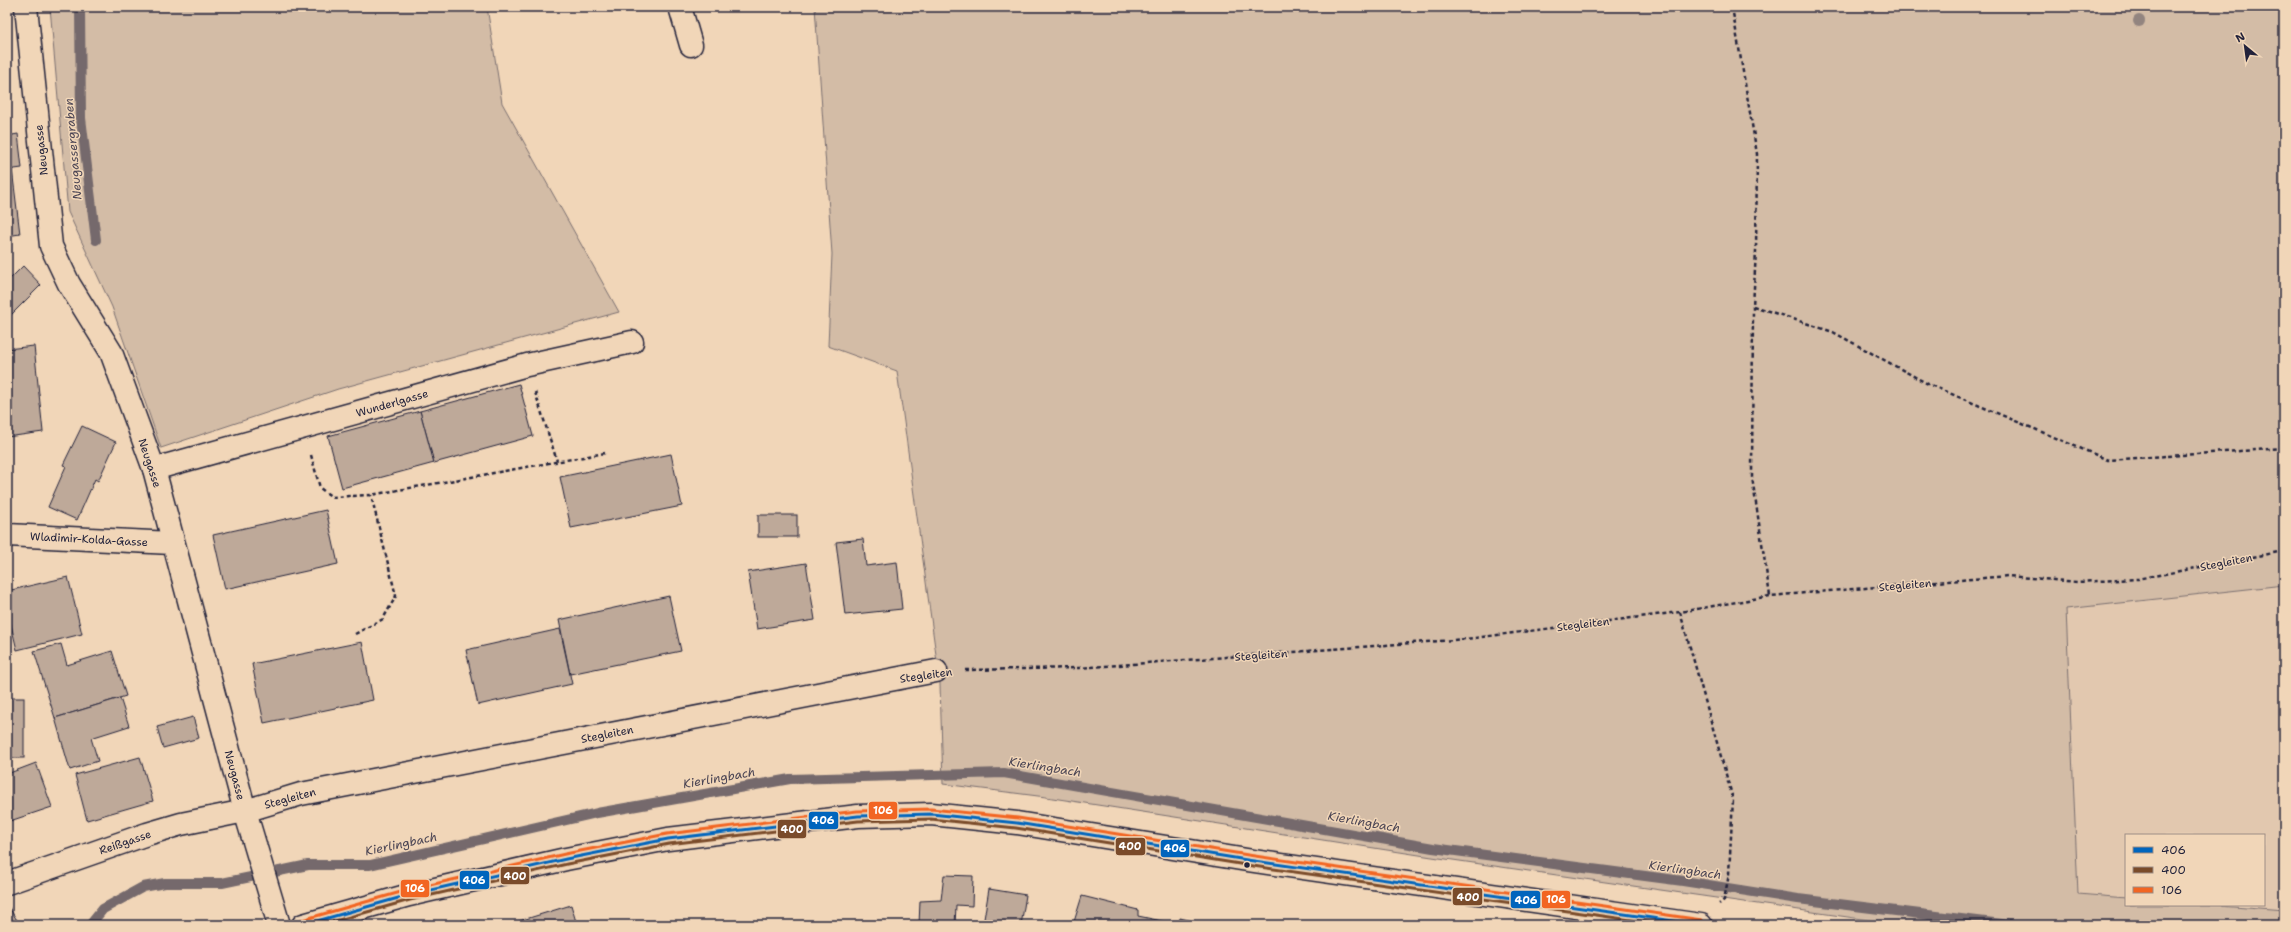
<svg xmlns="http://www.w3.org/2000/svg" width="2291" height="932" viewBox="0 0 2291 932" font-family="'Shantell Sans',sans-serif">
	<rect width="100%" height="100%" fill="#f1d6b8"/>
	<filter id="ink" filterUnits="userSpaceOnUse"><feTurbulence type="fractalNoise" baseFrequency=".025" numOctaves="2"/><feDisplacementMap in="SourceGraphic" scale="8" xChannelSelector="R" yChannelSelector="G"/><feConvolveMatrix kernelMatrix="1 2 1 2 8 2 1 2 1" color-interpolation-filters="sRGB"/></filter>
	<g filter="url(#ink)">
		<polygon fill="#e2c8af" points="2284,585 2284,910 2221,905 2264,905 2264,835 2126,835 2126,898 2078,894 2066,609"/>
		<g fill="#d3bca6" stroke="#7a6f70">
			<polygon points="50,7 487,7 502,103 619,312 338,389 161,448 112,307 68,212"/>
			<polygon points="815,7 2284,7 2284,585 2066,609 2078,894 2126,898 2126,905 2221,905 2284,910 2284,925 1903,925 1432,857 1046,797 943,784 940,684 897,371 828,346 832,254"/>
		</g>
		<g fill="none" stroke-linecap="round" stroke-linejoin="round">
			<g stroke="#74696c" stroke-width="10">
				<polyline points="80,7 81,118 96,240"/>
				<polyline points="90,925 103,909 143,887 165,883 222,883 308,865 370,865 597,813 790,779 1004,773 1433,848 1683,881 1798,899 2010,925"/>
			</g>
		</g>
		<g fill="#bea999" stroke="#22223b">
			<polygon points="18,134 22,168 7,170 7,136"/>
			<polygon points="12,169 20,234 7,236 7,170"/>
			<polygon points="23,266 41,285 10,316 7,313 7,282"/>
			<polygon points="34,346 43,432 7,437 7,349"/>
			<polygon points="519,384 533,436 434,463 420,411"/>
			<polygon points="420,411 434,463 342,488 328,436"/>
			<polygon points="82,426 116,442 98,481 95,479 77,520 48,507 66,466 63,465"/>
			<polygon points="671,454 682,506 571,528 560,477"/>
			<polygon points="326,510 338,564 225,589 213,535"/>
			<rect x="758" y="515" width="39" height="22"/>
			<polygon points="863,539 866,566 897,562 902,609 845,615 836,542"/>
			<polygon points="806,563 815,620 757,629 748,572"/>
			<polygon points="68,577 82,634 17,650 7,608 7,591"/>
			<polygon points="669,596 681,651 570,674 559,620"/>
			<polygon points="560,629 572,684 478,705 466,650"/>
			<polygon points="362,642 373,700 264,723 252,664"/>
			<polygon points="61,644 67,665 112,651 126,696 55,718 34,651"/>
			<rect x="7" y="698" width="17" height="60"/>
			<polygon points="120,698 129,726 91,738 98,761 70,770 55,718"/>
			<polygon points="193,717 199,738 163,748 157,727"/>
			<polygon points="140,757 153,801 87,820 75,775"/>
			<polygon points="36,763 52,807 10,821 7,813 7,774"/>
			<polygon points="944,875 973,876 972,906 956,905 955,925 919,925 920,901 941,900"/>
			<polygon points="989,889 1026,895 1021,925 983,925"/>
			<polygon points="1082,896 1138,910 1138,916 1157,920 1156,925 1073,925"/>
			<polygon points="571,905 577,925 514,925 513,923"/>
			<polygon points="8,906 20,925 7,925"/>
			<polygon points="1180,918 1211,925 1179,925"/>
			<polygon points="1157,920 1179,925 1156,925"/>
		</g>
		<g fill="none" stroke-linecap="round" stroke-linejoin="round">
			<defs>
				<g id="minor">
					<polyline points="26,7 51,246 69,284 111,352 154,469 245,811 279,925"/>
					<polyline points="680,7 691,45"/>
					<polyline points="154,469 527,365 632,342"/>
					<polyline points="7,535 172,543"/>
					<polyline points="7,883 147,834 181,824 245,811 301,794 936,671"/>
				</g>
				<polyline id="major" points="303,925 409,895 566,859 668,839 858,816 931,814 1017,823 1247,860 1701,925"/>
			</defs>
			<use href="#minor" stroke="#22223b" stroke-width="25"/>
			<use href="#major" stroke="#22223b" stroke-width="25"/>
			<g stroke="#22223b" stroke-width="2.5" stroke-dasharray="4 3" stroke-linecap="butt">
				<polyline points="1732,7 1757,154 1756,251 1753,306 1752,477 1770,596"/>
				<polyline points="1753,306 1833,332 1928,384 2108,460 2284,448"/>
				<polyline points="535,392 557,461"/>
				<polyline points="311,455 320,488 332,497 371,495 605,453"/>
				<polyline points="1680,612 1733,799 1729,874 1724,900 1719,904"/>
				<polyline points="355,634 383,619 396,596 371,495"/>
				<polyline points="965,670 1079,668 1466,639 1680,612 1770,596 2008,576 2077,582 2138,579 2284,551"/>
			</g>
			<use href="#minor" stroke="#f1d6b8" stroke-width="22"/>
			<use href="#major" stroke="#f1d6b8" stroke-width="22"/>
			<defs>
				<polyline id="bus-1" points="303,925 409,895 566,859 668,839 858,816 931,814 1017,823 1247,860 1701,925"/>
				<polyline id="bus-2" points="321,925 410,900 567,864 669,844 858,821 931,819 1016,828 1246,865 1666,925"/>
				<polyline id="bus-3" points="302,920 408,890 565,854 667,834 857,811 931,809 1018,818 1248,855 1702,920"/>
			</defs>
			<use href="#bus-1" stroke="#f1d6b8" stroke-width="6"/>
			<use href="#bus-2" stroke="#f1d6b8" stroke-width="6"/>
			<use href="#bus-3" stroke="#f1d6b8" stroke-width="6"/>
			<use href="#bus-1" stroke="#0065bd" stroke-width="3"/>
			<use href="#bus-2" stroke="#7a4b2a" stroke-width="3"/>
			<use href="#bus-3" stroke="#f26522" stroke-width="3"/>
		</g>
		<circle fill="#92847f" cx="2139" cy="21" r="6"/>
	</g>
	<circle fill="#22223b" stroke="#f1d6b8" stroke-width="1.5" cx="1247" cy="865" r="3.5"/>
	<g text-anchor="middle" stroke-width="3" stroke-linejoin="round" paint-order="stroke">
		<g font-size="11" fill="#22223b" stroke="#f1d6b8">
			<text transform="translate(41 150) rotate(-96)" y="4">Neugasse</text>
			<text transform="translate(392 403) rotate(-16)" y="4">Wunderlgasse</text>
			<text transform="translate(150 463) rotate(72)" y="4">Neugasse</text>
			<text transform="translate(89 539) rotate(3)" y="4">Wladimir-Kolda-Gasse</text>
			<text transform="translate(2226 562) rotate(-11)" y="4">Stegleiten</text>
			<text transform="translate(1905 585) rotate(-5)" y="4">Stegleiten</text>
			<text transform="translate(1583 624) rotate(-7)" y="4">Stegleiten</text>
			<text transform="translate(1261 655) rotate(-4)" y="4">Stegleiten</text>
			<text transform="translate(926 675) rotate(-8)" y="4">Stegleiten</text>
			<text transform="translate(607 734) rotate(-11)" y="4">Stegleiten</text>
			<text transform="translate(235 775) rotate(75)" y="4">Neugasse</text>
			<text transform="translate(290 798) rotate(-15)" y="4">Stegleiten</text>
			<text transform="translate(125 842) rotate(-19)" y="4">Reißgasse</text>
		</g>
		<g font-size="12" font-style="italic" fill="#4b4554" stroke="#f1d6b8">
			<text transform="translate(73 149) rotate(-95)" y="4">Neugassergraben</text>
			<text transform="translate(1045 767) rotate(9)" y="4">Kierlingbach</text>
			<text transform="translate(719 778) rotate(-10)" y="4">Kierlingbach</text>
			<text transform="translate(1364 822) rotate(10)" y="4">Kierlingbach</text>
			<text transform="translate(401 844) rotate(-12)" y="4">Kierlingbach</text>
			<text transform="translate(1685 870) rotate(8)" y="4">Kierlingbach</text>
		</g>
	</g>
	<g stroke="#f1d6b8" stroke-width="1.5">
		<rect x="868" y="801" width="30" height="19" rx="4" fill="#f26522"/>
		<rect x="808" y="811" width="31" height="19" rx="4" fill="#0065bd"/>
		<rect x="777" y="819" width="30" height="20" rx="4" fill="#7a4b2a"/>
		<rect x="1115" y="837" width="31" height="19" rx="4" fill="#7a4b2a"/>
		<rect x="1160" y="839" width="30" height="19" rx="4" fill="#0065bd"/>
		<rect x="500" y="866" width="30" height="19" rx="4" fill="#7a4b2a"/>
		<rect x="459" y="870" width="31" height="20" rx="4" fill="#0065bd"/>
		<rect x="400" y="879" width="30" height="19" rx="4" fill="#f26522"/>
		<rect x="1452" y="887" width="31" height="19" rx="4" fill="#7a4b2a"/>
		<rect x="1541" y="890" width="30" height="19" rx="4" fill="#f26522"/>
		<rect x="1510" y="890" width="31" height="19" rx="4" fill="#0065bd"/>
	</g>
	<g font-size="11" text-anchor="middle" font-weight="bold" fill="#fff">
		<text x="883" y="814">106</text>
		<text x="823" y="824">406</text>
		<text x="792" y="833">400</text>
		<text x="1130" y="850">400</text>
		<text x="1175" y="852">406</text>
		<text x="515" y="880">400</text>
		<text x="474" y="884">406</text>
		<text x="415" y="892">106</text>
		<text x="1468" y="901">400</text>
		<text x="1556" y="903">106</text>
		<text x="1526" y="904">406</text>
	</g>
	<rect width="2291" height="932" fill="none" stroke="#f1d6b8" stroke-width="24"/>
	<rect x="12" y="12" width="2267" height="908" fill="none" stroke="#22223b" stroke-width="1.5" filter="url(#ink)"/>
	<rect x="2125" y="834" width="140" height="72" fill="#f1d6b8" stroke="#9e8e86"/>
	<rect x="2133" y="847" width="20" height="6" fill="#0065bd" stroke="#9e8e86"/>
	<text x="2161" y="854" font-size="12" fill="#22223b">406</text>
	<rect x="2133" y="867" width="20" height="6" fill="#7a4b2a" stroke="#9e8e86"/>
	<text x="2161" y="874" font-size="12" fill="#22223b">400</text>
	<rect x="2133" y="887" width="20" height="6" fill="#f26522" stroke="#9e8e86"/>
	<text x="2161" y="894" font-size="12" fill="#22223b">106</text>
	<g transform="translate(2245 46) rotate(331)" stroke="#f1d6b8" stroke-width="3" paint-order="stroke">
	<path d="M0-3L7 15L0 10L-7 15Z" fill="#22223b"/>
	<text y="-6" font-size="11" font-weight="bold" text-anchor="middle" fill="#22223b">N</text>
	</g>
</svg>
